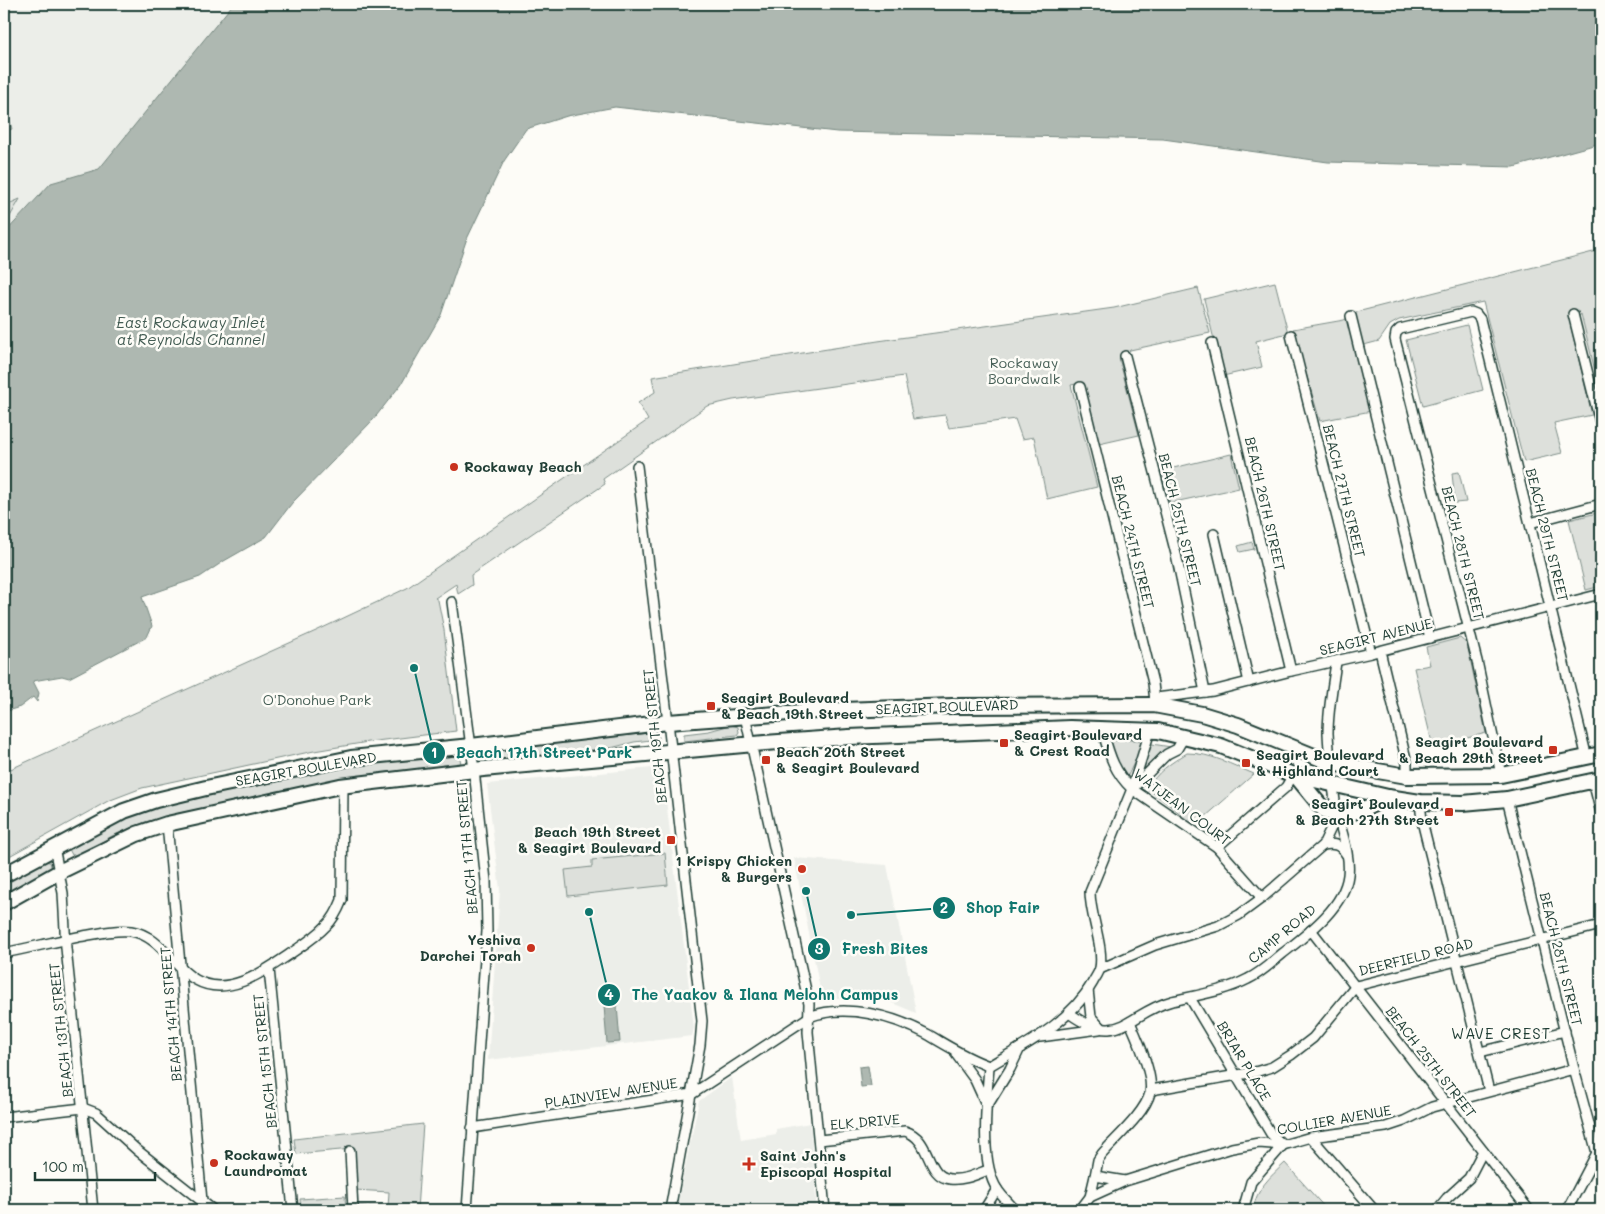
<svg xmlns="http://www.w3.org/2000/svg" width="1605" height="1214" viewBox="0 0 1605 1214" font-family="Mali,sans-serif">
	<rect width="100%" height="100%" fill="#fdfcf7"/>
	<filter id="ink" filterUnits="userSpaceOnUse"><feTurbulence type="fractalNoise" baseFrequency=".02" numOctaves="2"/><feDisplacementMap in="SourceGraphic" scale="10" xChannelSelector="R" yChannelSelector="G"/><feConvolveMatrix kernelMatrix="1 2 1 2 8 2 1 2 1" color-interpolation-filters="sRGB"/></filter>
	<g filter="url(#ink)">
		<g fill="#eceee9">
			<polygon points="4,4 235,4 99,169 51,183 4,234"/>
			<polygon points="662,767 694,1028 692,1036 488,1060 500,890 487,784"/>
			<polygon points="794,858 887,865 916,1013 890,1002 855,997 822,999"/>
			<polygon points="732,1077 741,1140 776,1134 776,1129 810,1123 817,1210 676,1210 699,1101"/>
		</g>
		<g fill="#dde0db" stroke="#7e8e88">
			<polygon points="4,100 12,129 4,131"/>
			<polygon points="20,199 4,227 4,206"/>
			<polygon points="1601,250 1601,395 1581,314 1571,327 1592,415 1554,423 1562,453 1524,462 1483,302 1399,320 1390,325 1379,341 1360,346 1353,313"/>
			<polygon points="1275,282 1288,333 1256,341 1262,367 1223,376 1204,299"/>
			<polygon points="1198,288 1210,333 1130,350 1125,356 1119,358 1139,435 1099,444 1081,383 1071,385 1097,487 1047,499 1034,437 1022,439 1015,419 949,428 945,415 913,419 904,376 733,400 707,406 603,479 605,484 471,575 472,585 458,594 456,584 435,598 438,600 444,630 456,731 368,742 314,751 142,788 108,801 4,859 4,772 316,631 407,588 648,420 638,403 655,392 652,377 878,341 1114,308"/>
			<polygon points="1349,317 1371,411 1320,421 1293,329 1344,320"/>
			<polygon points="1467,325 1483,390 1423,406 1406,340"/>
			<polygon points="1231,454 1239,488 1170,503 1161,471"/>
			<polygon points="1459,472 1466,502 1455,503 1452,473"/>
			<polygon points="1601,512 1601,586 1586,590 1569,520"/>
			<polygon points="1252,542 1254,549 1240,552 1238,546"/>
			<polygon points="1460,638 1467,644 1486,733 1433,747 1414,668 1430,665 1426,647"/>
			<polygon points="731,725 738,727 739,732 737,735 684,741 684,734 709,731"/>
			<polygon points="658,732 659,739 634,742 611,748 486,762 485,751"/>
			<polygon points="1112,740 1137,740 1141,741 1142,743 1140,751 1125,781 1111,744"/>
			<polygon points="1152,744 1171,747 1150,764 1139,778"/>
			<polygon points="459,753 461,764 381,773 311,785 175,814 145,822 112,836 79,855 72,855 69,849 70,846 123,819 147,810 197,797 352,766"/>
			<path d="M 1187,753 C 1211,753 1232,765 1254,774 L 1197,824 L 1192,825 L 1188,823 L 1177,811 L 1148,789 C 1156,772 1171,763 1187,753 Z"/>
			<polygon points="665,853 668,885 568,896 565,870 592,867 592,860"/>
			<polygon points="44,861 50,862 52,869 4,897 4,883"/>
			<polygon points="423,1124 417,1210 358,1210 358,1206 388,1207 389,1192 355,1190 352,1149 296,1154 294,1139"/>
			<path d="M 1285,1163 L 1327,1210 L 1253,1210 C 1256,1189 1270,1177 1285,1163 Z"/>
			<polygon points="345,1196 346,1210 301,1210 300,1199"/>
		</g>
		<g fill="#aeb8b1" stroke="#75877f">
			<polygon points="233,4 1601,4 1601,143 1514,167 1328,162 1163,139 837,132 615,107 567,116 526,129 504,161 466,241 441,315 402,383 373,420 292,503 266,537 224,561 200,577 142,597 152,626 147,637 69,678 62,676 33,681 39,693 37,702 33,697 20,707 4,712 4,234 51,183 99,169"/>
			<polygon points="617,1005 620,1042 607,1043 604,1006"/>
			<polygon points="868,1066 871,1086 861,1087 859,1067"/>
		</g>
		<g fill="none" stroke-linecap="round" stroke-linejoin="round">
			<defs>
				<g id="minor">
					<polyline points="1573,314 1601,426"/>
					<polyline points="1351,316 1430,638"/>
					<polyline points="1291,335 1371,653"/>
					<polyline points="1212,343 1291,671"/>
					<polyline points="1125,356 1176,554 1205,692"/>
					<polyline points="1080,387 1153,683 1155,702"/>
					<polyline points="637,466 668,722 702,1021 700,1045 670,1210"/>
					<polyline points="1530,523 1601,504"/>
					<polyline points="1214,534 1249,682"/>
					<polyline points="452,602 474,770 486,881 487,931 467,1210"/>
					<polyline points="1380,651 1407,763 1407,776"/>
					<polyline points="1156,698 1213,691 1291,671 1371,653 1601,594"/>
					<polyline points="745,716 809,1004 808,1032 825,1210"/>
					<path d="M 1102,729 C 1109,753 1113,771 1132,789 L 1217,847 L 1262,898"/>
					<polyline points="1501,775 1477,661 1395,339 1396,333 1400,329 1471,312 1476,314 1480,319 1587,758"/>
					<polyline points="1593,781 1601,813"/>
					<polyline points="1134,787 1167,754 1177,749 1184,737"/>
					<polyline points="1507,799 1574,1069 1597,1153"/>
					<polyline points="1420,802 1422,821 1489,1091"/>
					<polyline points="167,824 202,1201"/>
					<path d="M 1323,845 C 1333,843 1340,844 1346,854"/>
					<polyline points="54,847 63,893 66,948 93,1210"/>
					<polyline points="1217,847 1286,787 1293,775"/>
					<polyline points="1311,930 1529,1210"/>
					<path d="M 4,953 C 29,948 53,942 78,937 C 95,934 114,929 131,931 C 161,936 172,967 196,980 C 228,998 265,971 290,954 C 303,945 316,937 326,926 C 334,919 338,910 342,900 L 343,785"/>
					<polyline points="269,969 293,1210"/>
					<polyline points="1100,969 1155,945 1218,926 1239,915 1262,898 1323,845 1337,815"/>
					<polyline points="1088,990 1091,1017 1100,1027"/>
					<polyline points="1190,998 1271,1134 1283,1145 1251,1182 1243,1210"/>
					<path d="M 1069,1013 C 1120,1050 1127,1013 1172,1001 C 1198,995 1225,991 1248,979 C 1261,973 1271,963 1282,954 C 1306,935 1344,908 1348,875 C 1351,851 1338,825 1335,801 C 1332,779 1329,756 1328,733 C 1328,709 1333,685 1336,662"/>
					<polyline points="1040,1037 1099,1029"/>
					<polyline points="1480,1052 1565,1031"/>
					<polyline points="956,1054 975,1080 985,1102"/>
					<path d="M 989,1066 C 1027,1044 1071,1022 1093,982 C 1095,978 1099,973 1100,968 C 1104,946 1090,916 1090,892 L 1132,789 L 1150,731"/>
					<path d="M 989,1066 C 987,1099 979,1161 997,1189 C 1002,1197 1009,1203 1015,1210"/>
					<polyline points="1151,1090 1255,1072 1272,1067 1291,1055 1313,1038 1356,986 1601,925"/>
					<polyline points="989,1103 1010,1069 1020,1048"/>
					<polyline points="4,1117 83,1108 96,1113 137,1150 213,1210"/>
					<path d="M 472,1128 L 692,1094 L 809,1017 C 846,1003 893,1016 927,1034 C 948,1046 966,1058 989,1066"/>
					<polyline points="1311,1137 1374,1210"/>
					<path d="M 819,1140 L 905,1131 C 932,1139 925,1176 950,1179 C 963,1181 977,1174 988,1170"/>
					<polyline points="350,1151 353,1210"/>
					<path d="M 1095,1176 L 1098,1160 L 1102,1154 C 1116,1138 1145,1113 1150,1093 C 1154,1075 1137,1038 1130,1022"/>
					<polyline points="1090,1197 1123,1182"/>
					<polyline points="984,1210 997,1189"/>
					<polyline points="1080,1210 1090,1197 1095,1176 1125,1181 1232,1148 1259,1143 1283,1145 1311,1137 1386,1127 1404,1121 1432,1107 1574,1069"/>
					<polyline points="1437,1210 1447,1198 1469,1178 1483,1151"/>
					<polyline points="1567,1210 1601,1145"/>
				</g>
				<g id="primary">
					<polyline points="1296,776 1324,810 1337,815 1347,814 1366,808 1388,797"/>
					<polyline points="4,875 124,811 156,800 206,788 351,758 471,746 668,722 816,711 952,706 1154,705 1202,714 1238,725 1331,763 1407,776 1501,775 1601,754"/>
					<polyline points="4,903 59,872 137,834 167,824 340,786 483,769 765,743 849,737 1070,728 1158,731 1221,746 1293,775 1388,797 1420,802 1463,803 1507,799 1601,779"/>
				</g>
			</defs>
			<use href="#minor" stroke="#1f3d34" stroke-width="12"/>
			<use href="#primary" stroke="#1f3d34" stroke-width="18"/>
			<use href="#minor" stroke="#fdfcf7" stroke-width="9"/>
			<use href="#primary" stroke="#fdfcf7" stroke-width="14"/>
		</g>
	</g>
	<g fill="#c8321e" stroke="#fdfcf7" stroke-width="2">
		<circle cx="454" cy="467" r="5"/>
		<rect x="706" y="701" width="10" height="10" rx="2.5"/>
		<rect x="999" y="738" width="10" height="10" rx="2.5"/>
		<rect x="1548" y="745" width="10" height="10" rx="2.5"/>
		<rect x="761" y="755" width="10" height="10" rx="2.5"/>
		<rect x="1241" y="758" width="10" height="10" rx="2.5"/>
		<rect x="1444" y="807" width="10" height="10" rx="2.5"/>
		<rect x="666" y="835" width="10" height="10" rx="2.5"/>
		<circle cx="802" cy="869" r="5"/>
		<circle cx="531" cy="948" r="5"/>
		<circle cx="214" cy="1163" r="5"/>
		<path d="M746.5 1156.5h5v5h5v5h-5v5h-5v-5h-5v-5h5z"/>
	</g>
	<g text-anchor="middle" stroke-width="5" stroke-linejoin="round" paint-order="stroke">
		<g font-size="14" fill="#455e55" stroke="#fdfcf7">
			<text x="1024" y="368">Rockaway<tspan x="1024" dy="16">Boardwalk</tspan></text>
			<text x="317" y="705">O'Donohue Park</text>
		</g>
		<g font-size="14" font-weight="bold" fill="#1f3d34" stroke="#fdfcf7" text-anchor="start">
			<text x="464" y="472">Rockaway Beach</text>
			<text x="721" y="703">Seagirt Boulevard<tspan x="721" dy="16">&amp; Beach 19th Street</tspan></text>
			<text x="1014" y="740">Seagirt Boulevard<tspan x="1014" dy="16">&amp; Crest Road</tspan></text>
			<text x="1543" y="747" text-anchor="end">Seagirt Boulevard<tspan x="1543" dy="16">&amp; Beach 29th Street</tspan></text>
			<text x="776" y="757">Beach 20th Street<tspan x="776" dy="16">&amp; Seagirt Boulevard</tspan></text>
			<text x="1256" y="760">Seagirt Boulevard<tspan x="1256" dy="16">&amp; Highland Court</tspan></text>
			<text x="1439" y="809" text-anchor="end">Seagirt Boulevard<tspan x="1439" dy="16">&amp; Beach 27th Street</tspan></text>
			<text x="661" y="837" text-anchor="end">Beach 19th Street<tspan x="661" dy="16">&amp; Seagirt Boulevard</tspan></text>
			<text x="792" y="866" text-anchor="end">1 Krispy Chicken<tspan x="792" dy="16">&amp; Burgers</tspan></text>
			<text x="521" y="945" text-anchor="end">Yeshiva<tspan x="521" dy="16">Darchei Torah</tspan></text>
			<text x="224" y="1160">Rockaway<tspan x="224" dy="16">Laundromat</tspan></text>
			<text x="760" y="1161">Saint John's<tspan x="760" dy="16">Episcopal Hospital</tspan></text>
		</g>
		<g font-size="14" fill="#1f3d34" stroke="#fdfcf7">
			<text transform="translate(1344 491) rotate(76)" y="5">BEACH 27TH STREET</text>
			<text transform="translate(1265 504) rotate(77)" y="5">BEACH 26TH STREET</text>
			<text transform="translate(1180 520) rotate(76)" y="5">BEACH 25TH STREET</text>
			<text transform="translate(1547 535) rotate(76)" y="5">BEACH 29TH STREET</text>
			<text transform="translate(1133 542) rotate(76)" y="5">BEACH 24TH STREET</text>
			<text transform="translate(1463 553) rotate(76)" y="5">BEACH 28TH STREET</text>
			<text transform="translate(1376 637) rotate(-14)" y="5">SEAGIRT AVENUE</text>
			<text transform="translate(947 707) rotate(-2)" y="5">SEAGIRT BOULEVARD</text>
			<text transform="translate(655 736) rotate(-96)" y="5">BEACH 19TH STREET</text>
			<text transform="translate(306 769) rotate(-10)" y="5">SEAGIRT BOULEVARD</text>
			<text transform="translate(1182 807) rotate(37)" y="5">WATJEAN COURT</text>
			<text transform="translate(467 847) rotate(-95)" y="5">BEACH 17TH STREET</text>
			<text transform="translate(1282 934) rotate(-40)" y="5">CAMP ROAD</text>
			<text transform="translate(1416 957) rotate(-14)" y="5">DEERFIELD ROAD</text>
			<text transform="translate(1561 959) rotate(76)" y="5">BEACH 28TH STREET</text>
			<text transform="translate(171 1014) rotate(-95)" y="5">BEACH 14TH STREET</text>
			<text transform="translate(61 1030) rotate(-96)" y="5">BEACH 13TH STREET</text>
			<text transform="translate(265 1061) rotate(-96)" y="5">BEACH 15TH STREET</text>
			<text transform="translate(1244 1061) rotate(59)" y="5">BRIAR PLACE</text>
			<text transform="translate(1431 1062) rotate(52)" y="5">BEACH 25TH STREET</text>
			<text transform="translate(611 1093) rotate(-9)" y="5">PLAINVIEW AVENUE</text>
			<text transform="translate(1334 1120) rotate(-10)" y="5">COLLIER AVENUE</text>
			<text transform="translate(865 1122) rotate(-5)" y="5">ELK DRIVE</text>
		</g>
		<g font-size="15" font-style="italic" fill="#435c53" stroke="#fdfcf7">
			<text x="191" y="328">East Rockaway Inlet<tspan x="191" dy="17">at Reynolds Channel</tspan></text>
		</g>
		<g font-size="15" letter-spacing="1" fill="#1f3d34" stroke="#fdfcf7">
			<text x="1501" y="1039">WAVE CREST</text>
		</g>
	</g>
	<path fill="none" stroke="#0f766e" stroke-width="2" d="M414 668L434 753M851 915L944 908M806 891L819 949M589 912L609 995"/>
	<g fill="#0f766e" stroke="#fdfcf7" stroke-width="2">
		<circle cx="414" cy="668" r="5"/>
		<circle cx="851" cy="915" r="5"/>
		<circle cx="806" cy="891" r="5"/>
		<circle cx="589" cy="912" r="5"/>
		<circle cx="434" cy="753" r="12"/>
		<circle cx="944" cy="908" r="12"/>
		<circle cx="819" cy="949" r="12"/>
		<circle cx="609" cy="995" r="12"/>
	</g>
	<g font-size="15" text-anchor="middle" font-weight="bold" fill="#fff">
		<text x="434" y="758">1</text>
		<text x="944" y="913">2</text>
		<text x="819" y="954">3</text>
		<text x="609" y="1000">4</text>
	</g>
	<g font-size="15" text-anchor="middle" font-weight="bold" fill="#0f766e" stroke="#fdfcf7" stroke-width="5" stroke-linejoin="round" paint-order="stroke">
		<text x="544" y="758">Beach 17th Street Park</text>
		<text x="1003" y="913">Shop Fair</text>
		<text x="885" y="954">Fresh Bites</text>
		<text x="765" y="1000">The Yaakov &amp; Ilana Melohn Campus</text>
	</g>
	<rect width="1605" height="1214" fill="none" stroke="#fdfcf7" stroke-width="20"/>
	<rect x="10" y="10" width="1585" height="1194" fill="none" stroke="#1f3d34" stroke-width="2" filter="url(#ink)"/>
	<path d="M35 1172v8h120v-8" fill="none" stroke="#1f3d34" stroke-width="2.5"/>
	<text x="42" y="1172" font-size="15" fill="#1f3d34" stroke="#fdfcf7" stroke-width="4" paint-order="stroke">100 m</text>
</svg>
